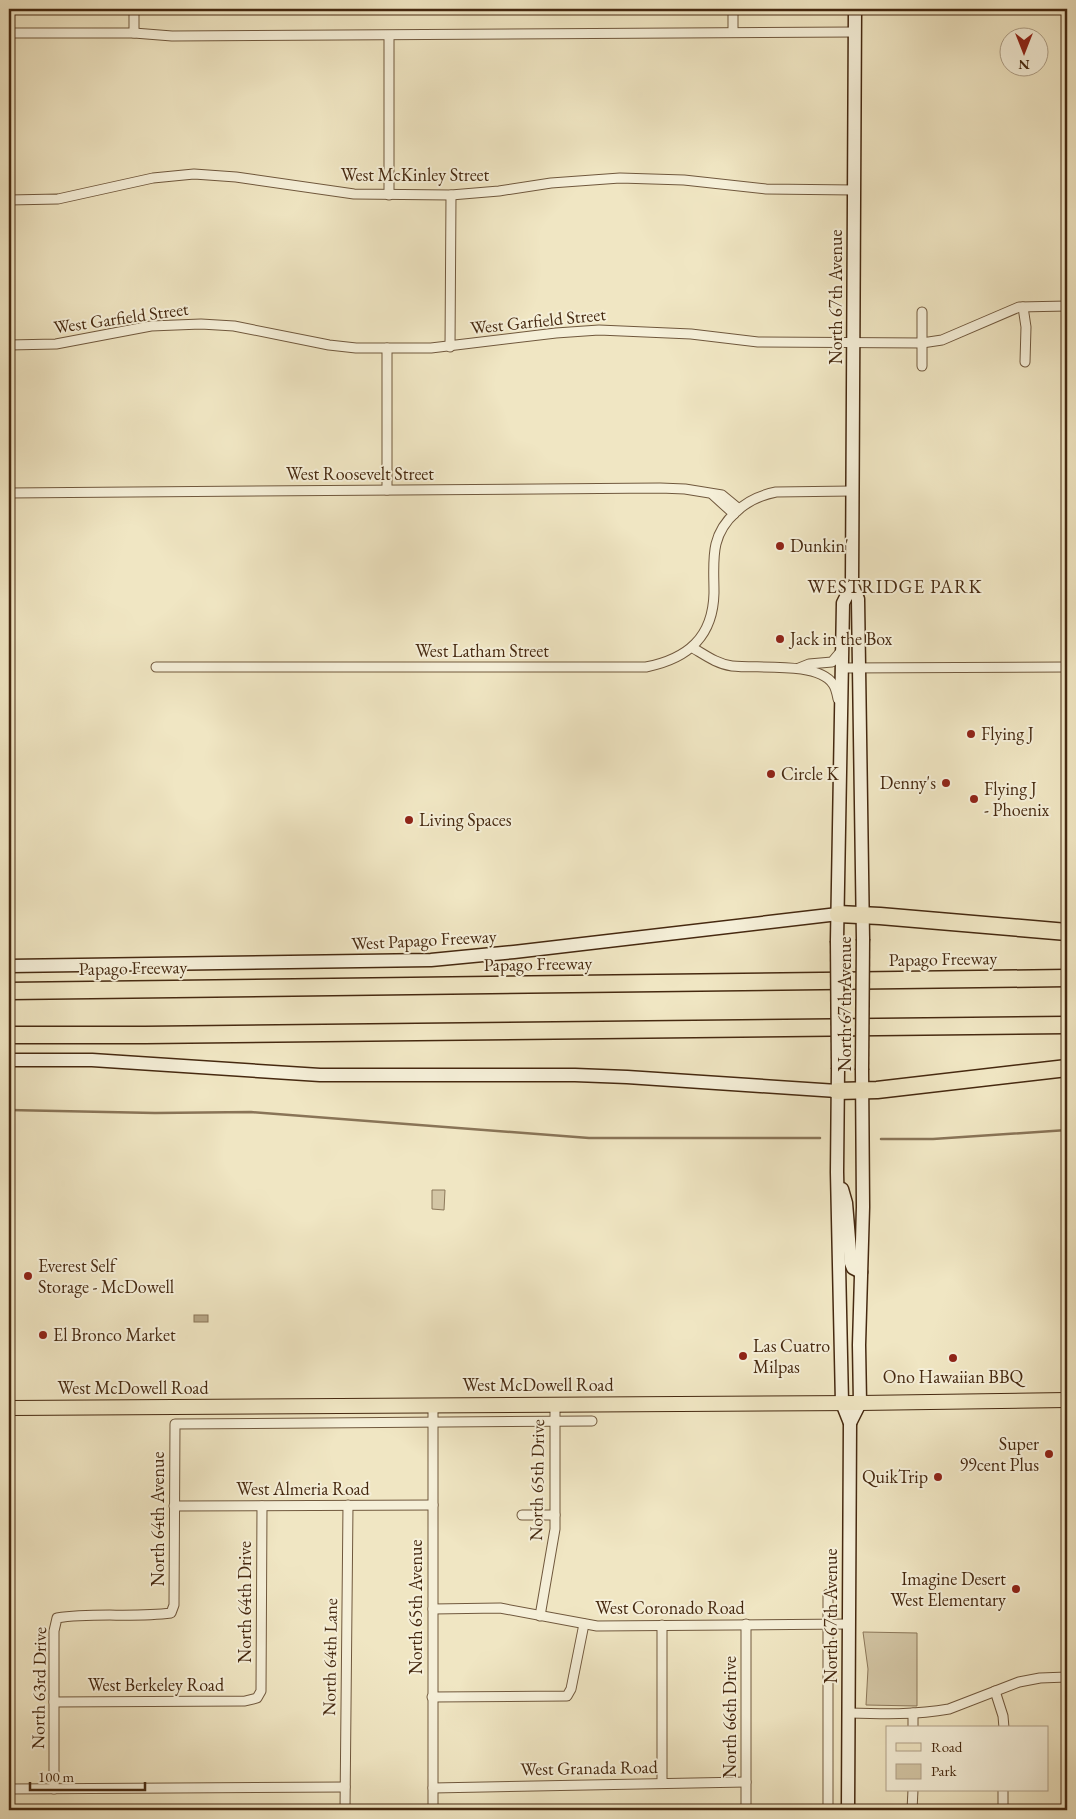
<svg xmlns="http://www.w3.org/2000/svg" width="1076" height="1819" viewBox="0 0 1076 1819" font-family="'EB Garamond',serif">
	<rect width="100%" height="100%" fill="#f0e6c3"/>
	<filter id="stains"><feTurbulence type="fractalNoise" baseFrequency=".004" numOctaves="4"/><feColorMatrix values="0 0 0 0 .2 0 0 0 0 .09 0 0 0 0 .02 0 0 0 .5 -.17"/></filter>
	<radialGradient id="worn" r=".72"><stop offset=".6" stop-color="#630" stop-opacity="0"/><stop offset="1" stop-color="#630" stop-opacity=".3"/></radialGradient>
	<g fill="#d3c6a5" stroke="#8c785a">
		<polygon points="432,1190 445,1190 444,1210 432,1209"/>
		<polygon points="863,1632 917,1633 917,1706 866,1705 868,1669"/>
	</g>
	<rect fill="#b6a686" stroke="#897457" x="194" y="1315" width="14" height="7"/>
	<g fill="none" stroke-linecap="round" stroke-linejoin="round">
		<g stroke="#897457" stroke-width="2.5">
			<polyline points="9,1110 155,1113 251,1112 589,1138 820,1138"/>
			<polyline points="881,1139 933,1139 1067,1130"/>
		</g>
		<defs>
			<g id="minor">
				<polyline points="733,9 733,32"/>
				<polyline points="9,33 134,33 172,36 855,32"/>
				<polyline points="134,33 134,9"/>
				<polyline points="389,195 389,36"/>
				<polyline points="9,200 58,199 153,178 194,174 236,177 354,194 451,195 499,191 551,183 620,178 684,180 766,189 854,190"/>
				<polyline points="1023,307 1026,327 1025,362"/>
				<polyline points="9,345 56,344 151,326 201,324 234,326 329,345 356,348 431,348 556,333 599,330 691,334 758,342 922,343 942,340 1019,307 1067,306"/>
				<polyline points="450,347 451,195"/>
				<polyline points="387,348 387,490"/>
				<polyline points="922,366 922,312"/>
				<polyline points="9,493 660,488 685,489 722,495 739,509"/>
				<polyline points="713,495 734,514"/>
				<path d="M 693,648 C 705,655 717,664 732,666 C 756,669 818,661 833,684 C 836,688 837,694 838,699"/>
				<path d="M 156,667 L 646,667 C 687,659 713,638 714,593 C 714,561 709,536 736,512 C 747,501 761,495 776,492 L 852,491"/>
				<polyline points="799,668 809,664 832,662 842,650"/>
				<polyline points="842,668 1067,667"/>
				<polyline points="174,1506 433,1505"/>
				<polyline points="522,1515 555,1515"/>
				<polyline points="433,1609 500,1608 597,1626 849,1624"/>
				<polyline points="540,1616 555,1529 555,1404"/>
				<polyline points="995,1691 1003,1716 1004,1728"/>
				<polyline points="432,1697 567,1696 571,1689 584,1624"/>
				<polyline points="54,1702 245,1701 257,1698 261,1691 262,1506"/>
				<path d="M 848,1713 C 882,1714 916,1715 949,1709 L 1019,1682 L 1040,1678 L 1067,1677"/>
				<polyline points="913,1728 913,1713"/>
				<polyline points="662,1783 662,1625"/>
				<polyline points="433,1788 746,1782"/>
				<polyline points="9,1789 345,1787"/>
				<path d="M 54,1789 L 54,1631 L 57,1618 C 94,1612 133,1618 171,1613 L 174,1605 L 175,1424 L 592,1421"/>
				<polyline points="345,1810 348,1505"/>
				<polyline points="433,1810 433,1405"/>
				<polyline points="746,1810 746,1624"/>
				<polyline points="828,1810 828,1594"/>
				<polyline points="912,1810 913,1790"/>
				<polyline points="1003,1810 1003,1790"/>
			</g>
			<g id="secondary">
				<polyline points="855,9 852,585 858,599 863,939"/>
				<polyline points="837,941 843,603 852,585"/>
				<polyline points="9,966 431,960 514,952 838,914"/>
				<polyline points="9,1060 92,1060 320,1075 575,1075 627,1077 837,1091"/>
				<polyline points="838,1069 837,1172 842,1403 850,1423 848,1810"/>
				<polyline points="842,1189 846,1203 851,1263 853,1268 861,1272"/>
				<polyline points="850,1423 860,1403 859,1345 863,1207 862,1070"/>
			</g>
			<polyline id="primary" points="9,1408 860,1403 1067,1400"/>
			<g id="motorway">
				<polyline points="838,914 880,916 1067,932"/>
				<polyline points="9,991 1067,978"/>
				<polyline points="9,1035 145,1035 1067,1025"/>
				<polyline points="837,1091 877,1090 1067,1068"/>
			</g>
		</defs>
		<use href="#minor" stroke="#70583d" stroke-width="11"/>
		<use href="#secondary" stroke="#462910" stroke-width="15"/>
		<use href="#primary" stroke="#462910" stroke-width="16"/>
		<use href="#motorway" stroke="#462910" stroke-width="19"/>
		<use href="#minor" stroke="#f5efd8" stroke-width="9"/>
		<use href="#secondary" stroke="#f5efd8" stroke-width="12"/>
		<use href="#primary" stroke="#f0e6c3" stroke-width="14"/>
		<use href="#motorway" stroke="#f0e6c3" stroke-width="16"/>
		<defs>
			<g id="secondary-bridge">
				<polyline points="837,941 838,1069"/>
				<polyline points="862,1070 863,939"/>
			</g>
		</defs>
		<use href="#secondary-bridge" stroke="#462910" stroke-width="15" stroke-linecap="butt"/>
		<use href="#secondary-bridge" stroke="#f5efd8" stroke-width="12"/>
	</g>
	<g fill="#8f2418" stroke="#f5efd8" stroke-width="2">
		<circle cx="780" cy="546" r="5"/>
		<circle cx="780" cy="639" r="5"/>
		<circle cx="971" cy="734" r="5"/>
		<circle cx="771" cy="774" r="5"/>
		<circle cx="946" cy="783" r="5"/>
		<circle cx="974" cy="799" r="5"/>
		<circle cx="409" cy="820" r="5"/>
		<circle cx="28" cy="1276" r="5"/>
		<circle cx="43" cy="1335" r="5"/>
		<circle cx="743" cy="1356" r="5"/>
		<circle cx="953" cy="1358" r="5"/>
		<circle cx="1049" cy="1454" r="5"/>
		<circle cx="938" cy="1477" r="5"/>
		<circle cx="1016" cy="1589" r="5"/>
	</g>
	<g text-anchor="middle" stroke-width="4" stroke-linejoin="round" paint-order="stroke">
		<g font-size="18" fill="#462910" stroke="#f5efd8">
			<text x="415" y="181">West McKinley Street</text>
			<text transform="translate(836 297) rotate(-90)" y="6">North 67th Avenue</text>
			<text transform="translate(121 318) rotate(-8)" y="6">West Garfield Street</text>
			<text transform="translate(538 321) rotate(-6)" y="6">West Garfield Street</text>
			<text x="360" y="480">West Roosevelt Street</text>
			<text x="482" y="657">West Latham Street</text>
			<text transform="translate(424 940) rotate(-3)" y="6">West Papago Freeway</text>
			<text transform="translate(943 959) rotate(-1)" y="6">Papago Freeway</text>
			<text transform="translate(538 964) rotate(-1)" y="6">Papago Freeway</text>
			<text transform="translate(133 968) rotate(-1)" y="6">Papago Freeway</text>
			<text transform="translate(845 1004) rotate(-90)" y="6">North 67th Avenue</text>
			<text x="538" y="1391">West McDowell Road</text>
			<text x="133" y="1394">West McDowell Road</text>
			<text transform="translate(537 1480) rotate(-89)" y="6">North 65th Drive</text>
			<text x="303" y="1495">West Almeria Road</text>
			<text transform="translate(158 1519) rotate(-90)" y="6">North 64th Avenue</text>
			<text transform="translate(245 1602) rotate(-90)" y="6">North 64th Drive</text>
			<text transform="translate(416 1607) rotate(-90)" y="6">North 65th Avenue</text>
			<text x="670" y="1614">West Coronado Road</text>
			<text transform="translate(831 1616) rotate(-90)" y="6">North 67th Avenue</text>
			<text transform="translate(330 1657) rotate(-89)" y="6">North 64th Lane</text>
			<text x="156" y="1691">West Berkeley Road</text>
			<text transform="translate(39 1688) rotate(-89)" y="6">North 63rd Drive</text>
			<text transform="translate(730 1717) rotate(-90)" y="6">North 66th Drive</text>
			<text transform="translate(589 1768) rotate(-1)" y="6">West Granada Road</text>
		</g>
		<g font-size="18" fill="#462910" stroke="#f5efd8" text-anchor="start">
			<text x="790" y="552">Dunkin'</text>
			<text x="790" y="645">Jack in the Box</text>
			<text x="981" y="740">Flying J</text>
			<text x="781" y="780">Circle K</text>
			<text x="936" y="789" text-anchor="end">Denny's</text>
			<text x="984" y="795">Flying J<tspan x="984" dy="21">- Phoenix</tspan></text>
			<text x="419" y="826">Living Spaces</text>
			<text x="38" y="1272">Everest Self<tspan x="38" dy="21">Storage - McDowell</tspan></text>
			<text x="53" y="1341">El Bronco Market</text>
			<text x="753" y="1352">Las Cuatro<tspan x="753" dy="21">Milpas</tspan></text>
			<text x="953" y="1383" text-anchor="middle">Ono Hawaiian BBQ</text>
			<text x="1039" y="1450" text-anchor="end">Super<tspan x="1039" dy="21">99cent Plus</tspan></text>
			<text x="928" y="1483" text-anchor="end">QuikTrip</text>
			<text x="1006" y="1585" text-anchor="end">Imagine Desert<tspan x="1006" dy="21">West Elementary</tspan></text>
		</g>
		<g font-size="19" letter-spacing="1" fill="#462910" stroke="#f5efd8">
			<text x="895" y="593">WESTRIDGE PARK</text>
		</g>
	</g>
	<rect width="1076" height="1819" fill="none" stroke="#f0e6c3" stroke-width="30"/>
	<rect x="10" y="10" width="1056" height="1799" fill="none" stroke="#462910" stroke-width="2.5"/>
	<rect x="15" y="15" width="1046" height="1789" fill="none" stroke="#462910"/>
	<rect x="886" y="1726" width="162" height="65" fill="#f5efd8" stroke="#afa088"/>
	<rect x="896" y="1743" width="25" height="8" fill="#f0e6c3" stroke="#afa088"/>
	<text x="931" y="1752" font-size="15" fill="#462910">Road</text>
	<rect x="896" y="1764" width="25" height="15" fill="#d3c6a5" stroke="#afa088"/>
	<text x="931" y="1776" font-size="15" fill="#462910">Park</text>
	<g transform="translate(1024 52) rotate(180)"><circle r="24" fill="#f5efd8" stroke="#afa088"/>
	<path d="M0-4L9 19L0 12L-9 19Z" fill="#8f2418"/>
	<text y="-8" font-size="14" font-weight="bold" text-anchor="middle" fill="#462910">N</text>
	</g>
	<path d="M30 1782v8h115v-8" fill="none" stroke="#462910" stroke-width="2.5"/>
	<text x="38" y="1782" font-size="15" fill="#462910" stroke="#f5efd8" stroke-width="4" paint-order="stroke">100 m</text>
	<rect width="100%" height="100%" filter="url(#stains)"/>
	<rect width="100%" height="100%" fill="url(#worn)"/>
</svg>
